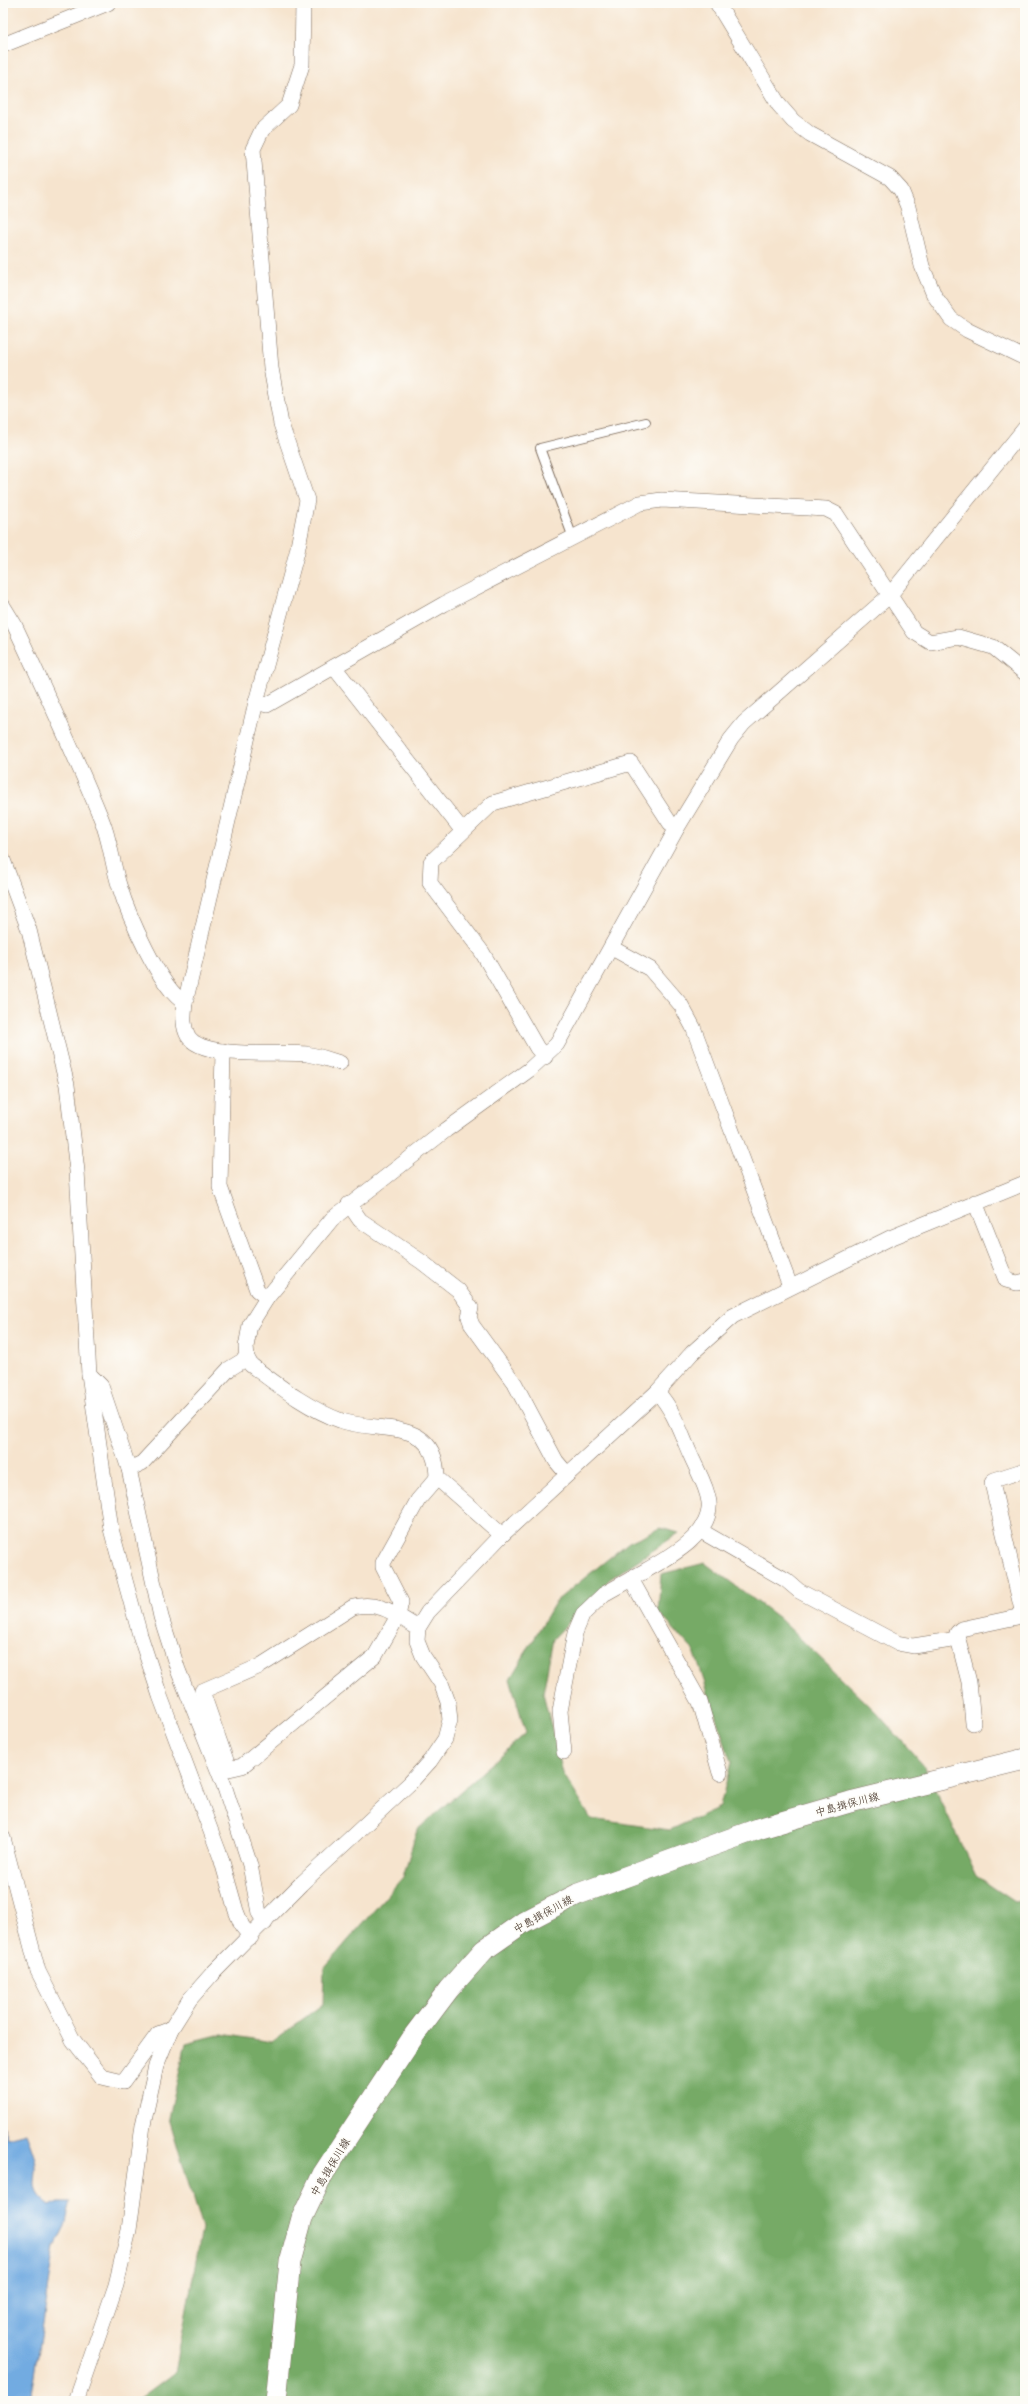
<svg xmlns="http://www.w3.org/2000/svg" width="1028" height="2404" viewBox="0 0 1028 2404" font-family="'Shantell Sans','Klee One',sans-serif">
	<rect width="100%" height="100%" fill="#fdfcf7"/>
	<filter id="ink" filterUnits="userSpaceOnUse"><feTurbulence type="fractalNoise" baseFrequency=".025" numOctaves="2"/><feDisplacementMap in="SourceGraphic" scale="8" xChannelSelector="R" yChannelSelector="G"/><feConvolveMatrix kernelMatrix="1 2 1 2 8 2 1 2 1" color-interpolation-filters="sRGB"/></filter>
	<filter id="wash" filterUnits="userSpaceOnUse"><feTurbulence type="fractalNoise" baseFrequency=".012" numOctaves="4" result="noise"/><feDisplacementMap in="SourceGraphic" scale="16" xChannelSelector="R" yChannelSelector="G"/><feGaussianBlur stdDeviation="0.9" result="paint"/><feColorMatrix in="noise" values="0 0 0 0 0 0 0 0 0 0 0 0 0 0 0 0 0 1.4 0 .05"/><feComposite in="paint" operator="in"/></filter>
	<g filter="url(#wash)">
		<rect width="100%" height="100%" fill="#f6e4ce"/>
		<polygon fill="#76aa66" stroke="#586a42" points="660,1528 679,1533 610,1579 553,1639 543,1693 563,1773 591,1819 670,1830 720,1807 731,1762 694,1651 658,1612 661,1574 705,1563 779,1618 877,1713 924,1766 976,1876 1015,1902 1025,1899 1025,2401 136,2401 175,2372 202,2229 169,2118 186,2043 222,2034 272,2042 323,2004 324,1968 403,1877 417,1830 526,1733 510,1679 556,1601 629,1542"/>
		<path fill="#72abe1" stroke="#566a80" d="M 3,2127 L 7,2138 L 26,2133 C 29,2141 33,2150 35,2159 C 40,2180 25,2188 50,2206 L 59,2202 L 71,2202 L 65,2226 L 55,2246 L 31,2401 L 3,2401 Z"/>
	</g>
	<g filter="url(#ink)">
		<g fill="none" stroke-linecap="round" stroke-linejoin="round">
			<defs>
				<polyline id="service" points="573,538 540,448 646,422"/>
				<g id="minor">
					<path d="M 303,3 L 302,65 L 289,105 L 262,130 L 253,149 L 271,368 L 281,424 L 307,500 L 297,552 L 256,702 L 185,1003 C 184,1015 182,1025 188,1036 C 202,1060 281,1051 307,1054 C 318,1056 329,1059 340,1063"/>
					<polyline points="717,3 779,105 793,121 810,134 890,178 901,190 908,207 922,266 934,295 951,319 967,330 1025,358"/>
					<polyline points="3,45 108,3"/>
					<path d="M 3,606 L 14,624 C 44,688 74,752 101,818 C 110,839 112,863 119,885 C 128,914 160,989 185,1003"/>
					<polyline points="334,667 462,830"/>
					<polyline points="256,702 267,705 444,604 640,503 662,500 826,509 836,514 914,632 930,642 958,637 993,647 1025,673"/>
					<polyline points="3,860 29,930 67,1085 77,1171 89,1374 111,1529 140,1635 160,1696 221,1858 236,1911 242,1926 251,1937"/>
					<polyline points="612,948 650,969 681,1005 693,1027 790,1286"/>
					<polyline points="223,1051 220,1187 257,1290 267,1298"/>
					<polyline points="545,1057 537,1048 482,952 430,883 431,862 493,803 631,763 670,823 677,828"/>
					<polyline points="975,1202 1006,1280 1017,1283 1025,1281"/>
					<polyline points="349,1204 360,1220 422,1262 458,1290 471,1308 469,1317 472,1325 515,1384 556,1461 567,1474"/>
					<polyline points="89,1374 101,1386 129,1469 161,1617 178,1670 224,1785 250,1865 259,1913 265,1923"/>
					<path d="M 657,1392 C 674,1410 681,1434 691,1456 C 697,1470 707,1486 709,1502 C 713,1539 657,1563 631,1579 L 700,1702 L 720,1773"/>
					<polyline points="129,1469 142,1463 229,1369 247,1358"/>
					<polyline points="701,1531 786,1580 799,1591 897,1643 913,1646 958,1639 969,1682 973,1723"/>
					<path d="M 502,1535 L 437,1478 C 436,1416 382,1434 342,1421 C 308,1409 279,1386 251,1365 L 247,1358 L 246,1347 L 250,1325 L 267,1298 L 332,1219 L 446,1130 L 529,1070 L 557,1044 L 677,828 L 731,739 L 744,723 L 889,596 L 1025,428"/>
					<path d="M 418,1628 C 394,1614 382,1601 353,1607 L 260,1666 L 202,1691 L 229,1769 L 242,1766 L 375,1656 L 398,1616 L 401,1602 L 383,1567 L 383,1563 L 418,1500 L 437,1478"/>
					<polyline points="958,1639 957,1633 961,1629 1017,1617 1022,1610 992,1483 994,1480 1025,1470"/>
					<polyline points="564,1752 560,1711 575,1633 583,1614 604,1594 631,1579"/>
					<polyline points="3,1838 38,1971 73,2040 102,2077 123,2082 158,2034 171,2029"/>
					<polyline points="76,2401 116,2285 129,2230 143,2125 156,2066 171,2029 190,1999 212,1974 301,1884 410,1783 430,1761 445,1739 450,1720 448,1702 441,1683 423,1656 417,1641 418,1628 428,1612 502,1535 657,1392 692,1353 733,1316 890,1238 1025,1183"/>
				</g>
				<polyline id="secondary" points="276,2401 290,2262 302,2218 323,2174 415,2034 449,1989 484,1950 524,1922 578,1894 758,1829 850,1802 1025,1759"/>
			</defs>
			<use href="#service" stroke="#7c6b5c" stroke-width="10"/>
			<use href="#minor" stroke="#7c6b5c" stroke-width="16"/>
			<use href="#secondary" stroke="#7c6b5c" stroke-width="22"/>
			<use href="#service" stroke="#fff" stroke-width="8"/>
			<use href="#minor" stroke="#fff" stroke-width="15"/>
			<use href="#secondary" stroke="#fff" stroke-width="21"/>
		</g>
	</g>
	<g text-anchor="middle" stroke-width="3.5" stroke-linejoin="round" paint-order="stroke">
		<g font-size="11" fill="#3b2a1e" stroke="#fdfcf7">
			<text transform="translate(847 1804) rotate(-15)" y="4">中島揖保川線</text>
			<text transform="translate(543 1914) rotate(-29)" y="4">中島揖保川線</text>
			<text transform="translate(330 2167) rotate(-59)" y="4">中島揖保川線</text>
		</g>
	</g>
	<rect width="1028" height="2404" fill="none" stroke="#fdfcf7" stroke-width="16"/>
</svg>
